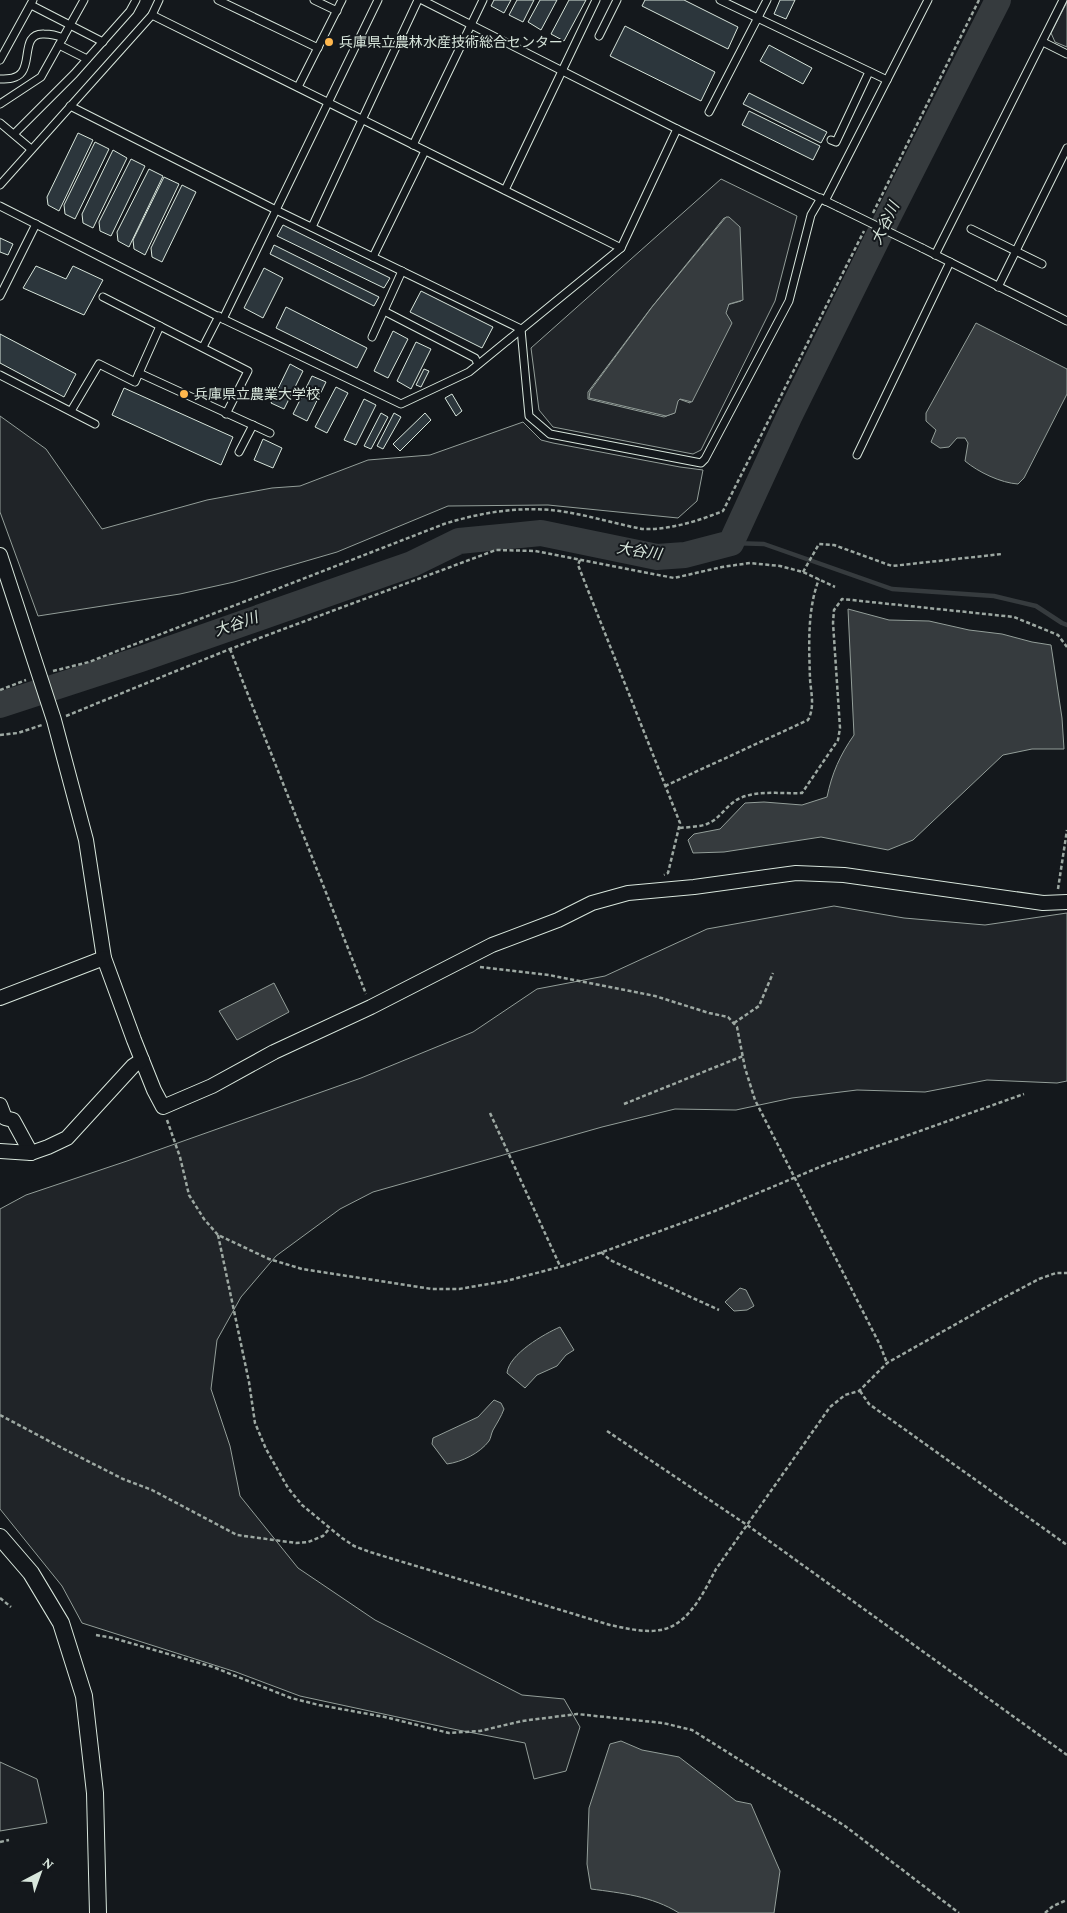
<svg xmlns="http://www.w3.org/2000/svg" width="1067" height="1913" viewBox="0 0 1067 1913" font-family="'Crimson Pro','Noto Sans JP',serif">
	<rect width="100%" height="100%" fill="#14181c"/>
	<g fill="#202428" stroke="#939e99" fill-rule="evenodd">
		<polygon points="1067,2 1067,47 1055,42 1051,33"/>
		<path d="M 721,179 L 797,216 L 775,301 L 701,450 L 693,454 L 553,427 L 539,410 L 531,348 ZM 724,218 L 727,218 L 739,228 L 741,301 L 727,305 L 724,314 L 731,324 L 690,403 L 679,399 L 676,402 L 674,413 L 664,417 L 588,399 L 588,392 L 651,308 Z"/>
		<polygon points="0,416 46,449 102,529 207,500 272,488 300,486 368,460 430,455 523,422 541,440 553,443 680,467 703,470 697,501 678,518 548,505 448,506 337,552 234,582 180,594 38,616 0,512"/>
		<polygon points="834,906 904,918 985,925 1067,913 1067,1081 1057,1083 987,1080 925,1092 857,1090 792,1098 736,1110 675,1109 602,1127 373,1192 340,1209 276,1256 241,1297 217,1340 211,1389 230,1446 240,1496 298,1568 375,1620 522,1695 564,1699 580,1727 566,1771 534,1779 525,1743 453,1729 300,1696 236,1672 82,1623 62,1586 0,1509 0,1209 26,1195 127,1161 361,1078 473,1032 537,989 605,976 707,929"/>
		<polygon points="0,1762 37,1779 47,1823 0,1831"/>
	</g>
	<g fill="#363b3e" stroke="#939e99">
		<polygon points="726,217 729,217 740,227 743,300 729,304 726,313 732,323 692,402 680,399 678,401 675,413 666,416 589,398 590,391 652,307"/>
		<path d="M 976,323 L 1067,369 L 1067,394 L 1024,478 L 1018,484 C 1001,483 978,472 965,461 L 968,443 L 965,438 L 957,438 L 949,447 L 940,448 L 931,442 L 936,430 L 926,421 L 926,413 Z"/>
		<path d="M 848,609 L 889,620 L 929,621 L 969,630 L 1002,634 L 1032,642 L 1051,645 L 1062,718 L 1064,749 L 1032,749 L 1003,755 L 913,840 L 888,850 L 821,837 L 724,852 L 693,853 L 688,840 L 694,834 L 720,829 L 745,803 L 764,802 L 802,805 L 827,797 C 832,773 840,755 854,735 Z"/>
		<polygon points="274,983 289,1012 237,1040 219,1011"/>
		<polygon points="740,1288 746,1290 754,1306 747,1310 734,1311 725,1302"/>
		<path d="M 560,1327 L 574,1350 L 566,1355 L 557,1366 L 537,1375 L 525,1388 L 507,1373 C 509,1354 544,1334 560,1327 Z"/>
		<path d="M 494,1400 L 501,1403 L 504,1409 C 501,1417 497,1423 493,1430 C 491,1434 491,1438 489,1441 C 480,1453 462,1462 447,1464 L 432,1444 L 433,1438 L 478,1417 Z"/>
		<path d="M 621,1741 L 642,1750 L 679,1757 L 736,1801 L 751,1804 L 780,1871 L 774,1913 L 679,1913 C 652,1896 621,1893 591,1889 L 587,1864 L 589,1808 L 610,1744 Z"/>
	</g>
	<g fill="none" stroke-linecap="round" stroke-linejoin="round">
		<polyline stroke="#363b3e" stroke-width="4.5" points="731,543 764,544 892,589 994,596 1036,606 1062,623 1067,625"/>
		<polyline stroke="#363b3e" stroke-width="26" points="0,705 141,659 412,564 459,541 541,533 657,557 685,555 731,543 789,417 888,217 998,0"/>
	</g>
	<g fill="#2c363c" stroke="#d8e6dc">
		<polygon points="494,0 511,0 504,13 491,6"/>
		<polygon points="517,0 534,0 523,22 509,15"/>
		<polygon points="540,0 557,0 541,30 528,22"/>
		<polygon points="569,0 586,0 564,41 551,34"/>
		<polygon points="645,0 684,0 738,27 728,49 642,6"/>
		<polygon points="780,0 795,0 786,19 774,14"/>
		<polygon points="625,26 715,72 701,101 610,56"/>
		<polygon points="769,45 812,68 803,84 760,61"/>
		<polygon points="749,93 827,132 821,143 743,104"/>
		<polygon points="749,111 820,146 813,160 742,125"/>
		<polygon points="78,133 93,140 59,211 48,205 47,197"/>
		<polygon points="95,142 109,149 75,219 65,214 64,205"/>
		<polygon points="113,150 127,158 93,228 83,223 82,214"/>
		<polygon points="131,159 145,166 111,236 100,231 99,222"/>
		<polygon points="149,169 163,176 129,247 118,241 117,232"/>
		<polygon points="164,177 179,184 145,255 134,249 133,240"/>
		<polygon points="182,185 196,192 162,262 152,257 151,248"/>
		<polygon points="283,225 390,278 384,288 277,236"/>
		<polygon points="0,238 13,244 8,255 0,252"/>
		<polygon points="274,245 379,297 374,306 270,254"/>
		<polygon points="36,266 66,279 73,266 103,280 84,315 23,288"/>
		<polygon points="264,268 283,278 263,318 244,308"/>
		<polygon points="421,291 493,327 482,348 410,312"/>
		<polygon points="286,307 367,348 357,368 276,328"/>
		<polygon points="393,331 408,339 388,378 374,371"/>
		<polygon points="0,334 76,374 64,397 0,363"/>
		<polygon points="416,342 431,349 411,389 397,381"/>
		<polygon points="290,364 303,371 284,409 271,403"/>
		<polygon points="424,369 429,371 421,387 416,385"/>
		<polygon points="312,376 326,382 307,421 293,414"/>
		<polygon points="336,387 348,393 327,433 315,427"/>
		<polygon points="124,388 233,437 221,465 112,415"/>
		<polygon points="452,394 462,411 456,416 445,398"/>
		<polygon points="364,399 376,405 356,445 344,440"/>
		<polygon points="381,413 388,417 371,449 364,446"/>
		<polygon points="394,413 401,417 383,449 377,446"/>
		<polygon points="425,413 431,420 400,451 393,444"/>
		<polygon points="263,439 282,448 273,468 254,460"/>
	</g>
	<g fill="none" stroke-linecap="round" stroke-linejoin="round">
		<defs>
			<g id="service">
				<polyline points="218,0 318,48"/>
				<polyline points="314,0 337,11"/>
				<polyline points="422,0 677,129 838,207"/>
				<polyline points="720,0 887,80"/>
				<polyline points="31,5 103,42"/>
				<polyline points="152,15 621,248"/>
				<polyline points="599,36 617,0"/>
				<polyline points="1043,42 1067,54"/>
				<polyline points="59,45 87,59"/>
				<polyline points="0,60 33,0"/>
				<path d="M 0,79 C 8,79 17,79 22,72 C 31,60 22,33 44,34 C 51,34 56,35 63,38"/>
				<polyline points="298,87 342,0"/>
				<polyline points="0,104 41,77 84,0"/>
				<polyline points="70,106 276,210 521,329 529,416 550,434 701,463 705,459 789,301 811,215 821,198"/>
				<polyline points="709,112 767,0"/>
				<polyline points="0,123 31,149"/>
				<polyline points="14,134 74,74 130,11 136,0"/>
				<polyline points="831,140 836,142 869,72"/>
				<polyline points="413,145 483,0"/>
				<polyline points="0,185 152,15 159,0"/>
				<polyline points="505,190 596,0"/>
				<polyline points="825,201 928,0"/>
				<polyline points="0,206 223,319 401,404 469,372 621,248 677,129"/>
				<polyline points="312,227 418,0"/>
				<polyline points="971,229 1042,264"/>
				<polyline points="922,248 1067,321"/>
				<polyline points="935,255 1063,0"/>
				<polyline points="373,257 425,151"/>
				<polyline points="998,287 1067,148"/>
				<polyline points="0,296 36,224"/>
				<polyline points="103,297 248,371 226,414"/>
				<polyline points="384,311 475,358 478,364"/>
				<polyline points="223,319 378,0"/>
				<polyline points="160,326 139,373 270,433"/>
				<polyline points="372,337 402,271"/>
				<polyline points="203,347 219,316"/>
				<polyline points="0,375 95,424"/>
				<polyline points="71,411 99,364 135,382 139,373"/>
				<polyline points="239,452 253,425"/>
				<polyline points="857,455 950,262"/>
			</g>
			<g id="minor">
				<polyline points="0,555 54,720 86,840 104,958 134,1040 154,1090 163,1107 212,1086 274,1052 371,1007 492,945 558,920 592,903 628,893 694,887 796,873 844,875 1043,903 1067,902"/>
				<polyline points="0,998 104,958"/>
				<polyline points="0,1105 5,1118 13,1120 31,1153"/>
				<polyline points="0,1151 31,1153 48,1147 67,1138 133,1066 142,1060"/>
			</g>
			<polyline id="tertiary" points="0,1537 31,1573 61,1623 84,1696 95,1793 98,1913"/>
		</defs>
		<use href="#service" stroke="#d8e6dc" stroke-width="9"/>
		<use href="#minor" stroke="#d8e6dc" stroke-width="16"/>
		<use href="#tertiary" stroke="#d8e6dc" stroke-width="18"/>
		<g stroke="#9da8a2" stroke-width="2.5" stroke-dasharray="4 2.5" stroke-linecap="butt">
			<polyline points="873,213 979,0"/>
			<polyline points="580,560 578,565 680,823 668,873 664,875"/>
			<polyline points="803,572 819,544 834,545 892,566 1002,554"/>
			<polyline points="230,649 366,994"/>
			<path d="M 53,671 L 89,662 L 444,524 C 479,513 514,507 551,510 C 581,513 612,523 642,529 C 670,530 698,521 723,511 L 864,231"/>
			<polyline points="0,690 26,680"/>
			<polyline points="66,716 230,649 496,550 535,551 674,578 722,567 750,563 780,566 803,572 835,587"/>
			<polyline points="0,735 18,733 42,725"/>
			<path d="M 665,786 L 808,720 C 815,707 811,693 810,679 C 809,646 807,610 819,579"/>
			<path d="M 680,828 C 688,827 699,827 707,824 C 720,819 727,804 740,798 C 759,790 782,794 802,793 L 838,740 L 840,728 L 833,623 L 834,610 L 842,599 L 1014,617 L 1058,635 L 1067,647"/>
			<polyline points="1058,889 1067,830"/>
			<polyline points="480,967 549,975 655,996 709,1013 728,1017 737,1027 745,1068 755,1100 880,1345 887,1363"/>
			<polyline points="734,1023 759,1006 773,973"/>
			<polyline points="624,1104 743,1056"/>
			<polyline points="490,1113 560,1266"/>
			<polyline points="167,1120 180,1157 189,1195 204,1219 218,1235 269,1259 302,1269 432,1289 459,1289 506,1281 567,1265 715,1211 827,1164 1024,1094"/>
			<path d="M 218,1235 L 249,1382 L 255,1423 L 266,1449 L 288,1488 L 302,1505 L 342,1538 L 354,1546 L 370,1552 L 610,1625 C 625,1628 644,1633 660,1630 C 688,1626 704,1592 716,1569 L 830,1407 L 845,1395 L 859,1391 L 887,1363 L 988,1306 L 1039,1279 L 1056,1273 L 1067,1273"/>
			<polyline points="601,1252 610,1260 719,1310"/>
			<polyline points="860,1391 869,1404 1067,1545"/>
			<polyline points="0,1415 64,1449 123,1479 152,1490 237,1535 296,1543 308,1542 323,1536 329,1529"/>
			<polyline points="607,1431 747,1525 1067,1755"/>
			<polyline points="0,1598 11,1607"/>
			<polyline points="96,1635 113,1638 213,1667 291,1698 319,1705 385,1717 449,1733 480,1731 522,1721 577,1714 663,1723 692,1730 845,1826 959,1913"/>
			<polyline points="0,1842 9,1840"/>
			<polyline points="1045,1913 1053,1906 1067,1900"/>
		</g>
		<use href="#service" stroke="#14181c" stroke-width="7"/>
		<use href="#minor" stroke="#14181c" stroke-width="14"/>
		<use href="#tertiary" stroke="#14181c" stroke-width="16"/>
		<defs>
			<polyline id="service-bridge" points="838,207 922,248"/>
		</defs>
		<use href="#service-bridge" stroke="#d8e6dc" stroke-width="9" stroke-linecap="butt"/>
		<use href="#service-bridge" stroke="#14181c" stroke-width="7"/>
	</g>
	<g fill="#ffb74d" stroke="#14181c" stroke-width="2">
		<circle cx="329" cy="42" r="5"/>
		<circle cx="184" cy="394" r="5"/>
	</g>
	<g text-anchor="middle" stroke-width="4" stroke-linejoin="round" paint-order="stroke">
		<g font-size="14" fill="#d8e6dc" stroke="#14181c" text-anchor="start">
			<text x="339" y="47">兵庫県立農林水産技術総合センター</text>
			<text x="194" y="399">兵庫県立農業大学校</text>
		</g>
		<g font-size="15" font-style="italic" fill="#d8e6dc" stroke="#14181c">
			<text transform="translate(885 223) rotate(-64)" y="5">大谷川</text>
			<text transform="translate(639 551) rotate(9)" y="5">大谷川</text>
			<text transform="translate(236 624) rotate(-19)" y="5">大谷川</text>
		</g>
	</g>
	<g transform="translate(40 1873) rotate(41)" stroke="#14181c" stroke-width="4" paint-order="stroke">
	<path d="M0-4L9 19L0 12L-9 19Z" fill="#d8e6dc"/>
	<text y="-8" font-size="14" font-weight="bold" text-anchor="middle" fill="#d8e6dc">N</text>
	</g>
</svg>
